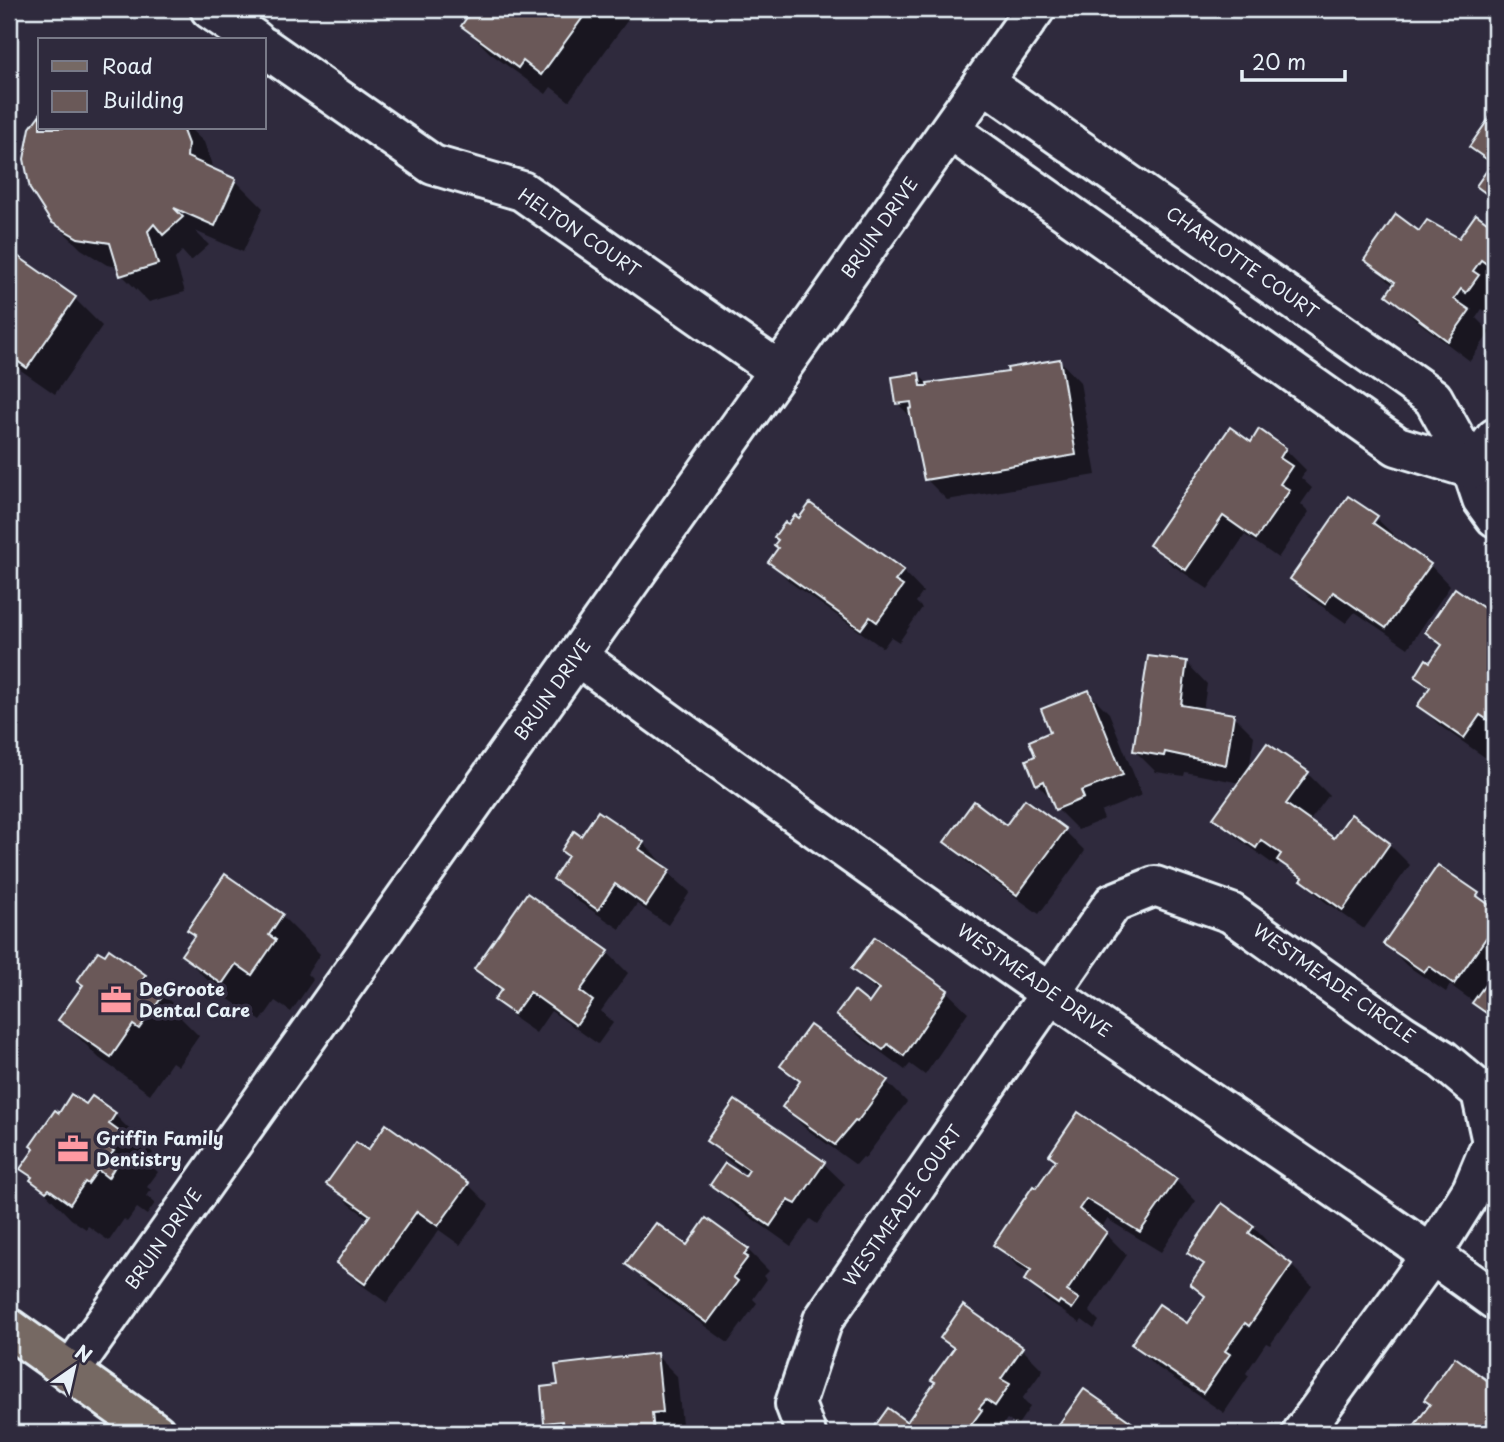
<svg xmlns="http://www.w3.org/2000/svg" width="1504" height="1442" viewBox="0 0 1504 1442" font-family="'Playpen Sans',sans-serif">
	<rect width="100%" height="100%" fill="#2f2a3d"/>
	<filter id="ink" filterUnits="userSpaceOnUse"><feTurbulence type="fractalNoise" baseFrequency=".0143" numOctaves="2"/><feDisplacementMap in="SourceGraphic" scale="14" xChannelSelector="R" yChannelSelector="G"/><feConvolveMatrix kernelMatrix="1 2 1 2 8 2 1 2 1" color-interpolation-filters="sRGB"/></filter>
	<g filter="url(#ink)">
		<g fill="#0007" fill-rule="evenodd">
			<polygon points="413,9 428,9 423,16"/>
			<polygon points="456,9 622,9 630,17 569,101 551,87 546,94 490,53 463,26 469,18"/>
			<polygon points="1495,113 1495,203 1478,186 1491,167 1472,147"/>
			<polygon points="40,117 40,128 189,128 204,142 214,171 235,180 263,208 243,252 195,231 209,245 191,261 182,251 175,259 185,292 149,302 122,275 119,267 107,265 81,249 53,221 32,129"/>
			<polygon points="1476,216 1495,230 1495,302 1488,313 1482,309 1476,318 1490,332 1470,361 1409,315 1388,295 1394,286 1366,260 1419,233 1459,241"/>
			<polygon points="9,253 75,299 102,326 55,394 9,362"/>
			<polygon points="1060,361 1080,382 1096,475 947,500 926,479 913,419 897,403 918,374 928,384 1010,373"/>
			<polygon points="1259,432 1285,449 1306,470 1301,478 1312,488 1301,504 1309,512 1278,558 1245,535 1208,589 1172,565 1152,545 1251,444"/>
			<path d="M 1348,498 L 1376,518 L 1397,538 L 1395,541 L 1430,565 L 1450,586 L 1408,648 L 1355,612 L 1346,623 L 1313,600 L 1292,579 ZM 1374,519 L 1378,519 L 1369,532 L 1366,530 Z"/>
			<polygon points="770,562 903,571 923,592 916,602 922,608 899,642 891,637 883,648 791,583"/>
			<polygon points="1490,615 1495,620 1495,744 1486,758 1440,726 1419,705 1430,690 1417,676 1431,664 1442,648 1427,632"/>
			<polygon points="1187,663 1207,684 1203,711 1233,715 1254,736 1249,771 1267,745 1308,774 1329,795 1309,822 1335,840 1389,844 1410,865 1364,929 1324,901 1281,861 1277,867 1237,838 1216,818 1240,783 1185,772 1184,776 1156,772 1135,751"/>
			<polygon points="1088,692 1109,713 1142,795 1101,812 1104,819 1078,830 1057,809 1053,800 1037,784 1037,757 1053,733"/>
			<polygon points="599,814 643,843 664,864 662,867 690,892 668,925 637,904 620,929 576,900 555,879"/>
			<polygon points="1007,827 1064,830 1085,851 1039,914 967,862 946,842"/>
			<polygon points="1477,895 1495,911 1495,1023 1474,1002 1450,985 1446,992 1406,965 1386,944"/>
			<polygon points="282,916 320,954 307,974 313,980 291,1012 275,1001 261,1021 221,994 183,955 196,937 189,930"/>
			<polygon points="110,951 145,976 184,1015 181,1018 199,1036 178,1066 172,1062 150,1094 99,1058 61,1020 84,986 79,981"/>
			<polygon points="607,952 628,973 601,1011 613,1023 598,1044 551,1011 536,1033 517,1020 496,1000 501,993 476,969"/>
			<polygon points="853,969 947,992 968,1012 925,1075 910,1064 905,1070 859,1036 838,1015 869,1005 878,993"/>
			<polygon points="783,1066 887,1082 907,1102 865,1158 863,1157 856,1165 805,1128 784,1107 801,1084"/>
			<polygon points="735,1102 824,1164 845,1184 817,1224 810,1219 791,1246 733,1205 712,1185 745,1179 748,1175 729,1161 708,1140"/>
			<polygon points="87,1107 115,1115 153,1153 147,1162 158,1172 147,1187 151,1190 147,1196 155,1203 147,1215 137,1208 127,1222 124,1219 109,1241 88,1226 86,1229 71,1219 22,1169 59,1115"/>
			<polygon points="369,1153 468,1184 489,1205 460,1245 439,1230 387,1303 359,1283 338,1262 369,1219 349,1204 328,1183"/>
			<polygon points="1175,1180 1196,1201 1161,1252 1107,1219 1101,1229 1127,1255 1089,1311 1099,1321 1094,1329 1082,1320 1080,1323 1047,1301 1026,1280 1030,1274 1016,1265 996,1244 1034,1188"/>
			<polygon points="1253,1227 1274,1248 1271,1251 1291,1265 1312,1286 1270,1345 1266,1343 1246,1373 1249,1376 1224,1413 1154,1365 1134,1344 1187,1326 1206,1298 1192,1284 1204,1267 1190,1252"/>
			<polygon points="687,1247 748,1250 769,1271 764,1276 767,1279 753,1299 757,1303 728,1343 648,1285 628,1264"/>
			<polygon points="963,1308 1022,1349 1043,1370 1022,1399 1030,1407 1017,1426 1007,1419 999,1430 1001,1433 872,1433 888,1411 908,1424 936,1383 955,1350 942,1337"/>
			<polygon points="656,1355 677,1376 683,1433 557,1433 546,1422 559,1387"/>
			<polygon points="1455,1360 1495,1388 1495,1433 1414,1433"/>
		</g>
		<g fill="#6a5958" stroke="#e8f1f8" stroke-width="2">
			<polygon points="465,9 589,9 541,75 523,61 518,68 461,26 470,13"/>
			<polygon points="1495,110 1495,200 1476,186 1492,163 1469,147"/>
			<polygon points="40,114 40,128 182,128 188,144 187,157 236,179 215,226 174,208 183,217 163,235 154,224 148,231 158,264 120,276 110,243 78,238 51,222 30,189 24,159 30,128"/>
			<polygon points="1396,214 1419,231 1427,220 1459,238 1476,214 1495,228 1495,270 1481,260 1473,271 1479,275 1466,293 1461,289 1454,299 1470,310 1448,341 1386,295 1395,282 1364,260"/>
			<polygon points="9,250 76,297 27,368 9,355"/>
			<polygon points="1060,359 1076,455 924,480 909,409 912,408 911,402 896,404 892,377 919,373 921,386 928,386 927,383 1008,372 1007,368"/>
			<polygon points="1230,427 1251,442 1259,429 1286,448 1280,458 1292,466 1280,484 1290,490 1256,539 1223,516 1186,570 1149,545"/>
			<polygon points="1348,496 1378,516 1373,523 1431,564 1386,628 1333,592 1325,604 1290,579"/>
			<polygon points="810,503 904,570 895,581 903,586 877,622 870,617 861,629 768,562 778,548 774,545 778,540 774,537 785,522 788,524 795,515 799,518"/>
			<polygon points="1455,588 1491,613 1486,621 1495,627 1495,725 1480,715 1464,738 1417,706 1430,687 1415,677 1426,659 1430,662 1442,645 1425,632"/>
			<polygon points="1148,656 1187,661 1181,705 1234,714 1226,765 1165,752 1164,756 1133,751"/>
			<polygon points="1089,690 1123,775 1081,791 1084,798 1055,810 1044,781 1036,785 1026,760 1035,756 1029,741 1050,732 1041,709"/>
			<polygon points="1267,743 1309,772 1286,804 1334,838 1351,814 1390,843 1343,910 1301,880 1303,878 1277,860 1281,854 1261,840 1256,848 1213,818"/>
			<polygon points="1025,799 1066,829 1017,895 944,842 974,801 1006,825"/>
			<polygon points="598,811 644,842 639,849 670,870 646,906 615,884 598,910 553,879 568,856 561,851 574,831 581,836"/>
			<polygon points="1438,865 1479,893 1477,896 1495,909 1495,925 1454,984 1429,966 1424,972 1383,944"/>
			<polygon points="225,874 283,914 269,935 276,940 252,975 236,964 222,984 181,955 195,935 187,930"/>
			<polygon points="527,893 609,951 580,991 593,1001 576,1025 530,992 514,1014 494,1000 502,989 474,969"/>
			<polygon points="875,937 948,990 904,1056 888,1044 883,1050 836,1015 854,991 869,1003 879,989 851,969"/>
			<polygon points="109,949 146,975 141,982 162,997 139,1029 133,1025 111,1057 58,1020 83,985 77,981 98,951 105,955"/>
			<polygon points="1495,971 1495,1019 1472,1003"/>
			<polygon points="810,1025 888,1080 857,1122 855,1121 835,1145 782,1107 800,1081 780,1066"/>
			<polygon points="71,1094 86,1104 92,1096 116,1113 109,1124 120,1132 110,1148 114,1151 109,1157 117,1163 108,1178 98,1170 88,1184 85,1182 70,1204 49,1189 46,1192 30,1180 32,1177 20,1169 34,1149 30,1146 55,1110 59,1113"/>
			<polygon points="735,1100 825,1162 796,1204 788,1200 770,1226 710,1185 725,1163 745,1176 749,1170 706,1141"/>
			<polygon points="1078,1112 1177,1179 1140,1232 1086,1199 1079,1209 1107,1232 1067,1291 1079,1299 1072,1309 1060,1301 1058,1304 1024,1280 1031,1270 993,1245 1033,1186 1036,1188 1056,1160 1049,1155"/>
			<polygon points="386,1124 469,1183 438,1226 417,1211 365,1284 336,1263 370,1215 326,1184 356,1142 368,1150"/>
			<polygon points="1222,1203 1254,1226 1249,1233 1292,1264 1249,1326 1245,1323 1225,1351 1230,1354 1203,1393 1131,1344 1159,1304 1187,1323 1205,1296 1190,1284 1204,1264 1187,1253"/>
			<polygon points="706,1218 749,1249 744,1255 748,1257 733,1277 738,1281 707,1323 625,1264 656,1223 687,1245"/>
			<polygon points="963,1305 1023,1347 1001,1379 1010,1384 995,1406 986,1400 979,1408 982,1410 965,1433 870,1433 888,1408 907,1422 935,1382 931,1380 954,1348 940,1338"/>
			<polygon points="657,1353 663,1412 652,1413 654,1433 564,1433 562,1421 544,1423 541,1387 558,1385 555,1365"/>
			<polygon points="1455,1357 1495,1386 1495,1433 1412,1433 1411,1430 1430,1404 1424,1400"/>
			<polygon points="1084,1389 1147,1433 1060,1433 1055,1430"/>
		</g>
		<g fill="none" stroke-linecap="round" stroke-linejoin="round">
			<defs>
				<g id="minor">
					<polyline points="210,9 255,40"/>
					<polyline points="264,47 433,165 522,191 779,371"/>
					<polyline points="983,82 1433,398 1472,469 1482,499 1495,517"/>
					<polyline points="950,130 1397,446 1472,469"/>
					<polyline points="1472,469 1495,438"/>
					<path d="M 577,656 C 734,770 891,883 1050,993 C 1198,1096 1349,1194 1495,1300"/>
					<polyline points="70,1372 1035,9"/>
					<polyline points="806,1433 795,1404 823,1320 1113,903 1155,886 1231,913 1402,1034 1442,1059 1481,1092 1492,1142 1472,1190 1432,1254 1302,1433"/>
				</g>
				<polyline id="major" points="9,1328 156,1433"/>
			</defs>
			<use href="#minor" stroke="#e8f1f8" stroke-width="44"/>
			<use href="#major" stroke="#e8f1f8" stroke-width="44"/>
			<use href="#minor" stroke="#2f2a3d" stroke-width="38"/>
			<use href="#major" stroke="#766964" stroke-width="38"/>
		</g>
	</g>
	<defs>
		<symbol id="office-bare" viewBox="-9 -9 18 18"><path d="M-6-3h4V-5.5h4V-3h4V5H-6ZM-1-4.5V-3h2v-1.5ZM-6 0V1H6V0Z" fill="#ff9aa2" stroke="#2f2a3d" stroke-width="2.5" paint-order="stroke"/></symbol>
	</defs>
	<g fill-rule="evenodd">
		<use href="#office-bare" x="94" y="978" width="44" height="44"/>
		<use href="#office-bare" x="51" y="1127" width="44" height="44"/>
	</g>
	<g text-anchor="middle" stroke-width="7" stroke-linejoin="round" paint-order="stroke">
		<g font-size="18" fill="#e8f1f8" stroke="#2f2a3d">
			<text transform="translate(880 228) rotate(-55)" y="6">BRUIN DRIVE</text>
			<text transform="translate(579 233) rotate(34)" y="6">HELTON COURT</text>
			<text transform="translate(1242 263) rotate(35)" y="6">CHARLOTTE COURT</text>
			<text transform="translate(553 690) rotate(-55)" y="6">BRUIN DRIVE</text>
			<text transform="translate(1034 981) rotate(35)" y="6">WESTMEADE DRIVE</text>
			<text transform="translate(1334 984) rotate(35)" y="6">WESTMEADE CIRCLE</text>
			<text transform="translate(903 1206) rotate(-55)" y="6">WESTMEADE COURT</text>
			<text transform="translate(164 1239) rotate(-55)" y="6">BRUIN DRIVE</text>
		</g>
		<g font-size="18" font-weight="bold" fill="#e8f1f8" stroke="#2f2a3d" text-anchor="start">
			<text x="139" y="996">DeGroote<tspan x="139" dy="21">Dental Care</tspan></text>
			<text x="96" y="1145">Griffin Family<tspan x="96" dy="21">Dentistry</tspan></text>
		</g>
	</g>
	<rect width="1504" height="1442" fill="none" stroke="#2f2a3d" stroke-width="35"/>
	<rect x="18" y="18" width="1469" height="1407" fill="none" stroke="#e8f1f8" stroke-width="2.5" filter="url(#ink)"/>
	<rect x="38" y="38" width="228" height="91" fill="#2f2a3d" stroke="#797a88" stroke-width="2"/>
	<rect x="52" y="61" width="35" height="10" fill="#766964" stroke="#797a88" stroke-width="2"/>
	<text x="102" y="74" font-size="21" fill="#e8f1f8">Road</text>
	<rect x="52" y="91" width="35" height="21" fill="#6a5958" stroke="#797a88" stroke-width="2"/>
	<text x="102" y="108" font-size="21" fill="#e8f1f8">Building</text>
	<g transform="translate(74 1368) rotate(34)" stroke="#2f2a3d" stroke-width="5" paint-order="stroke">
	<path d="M0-5L12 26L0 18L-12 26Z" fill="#e8f1f8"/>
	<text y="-10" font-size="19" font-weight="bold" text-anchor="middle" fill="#e8f1f8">N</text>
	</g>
	<path d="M1242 70v10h103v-10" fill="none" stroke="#e8f1f8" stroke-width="3.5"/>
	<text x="1252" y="70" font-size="21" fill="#e8f1f8" stroke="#2f2a3d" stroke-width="5" paint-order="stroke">20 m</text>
</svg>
